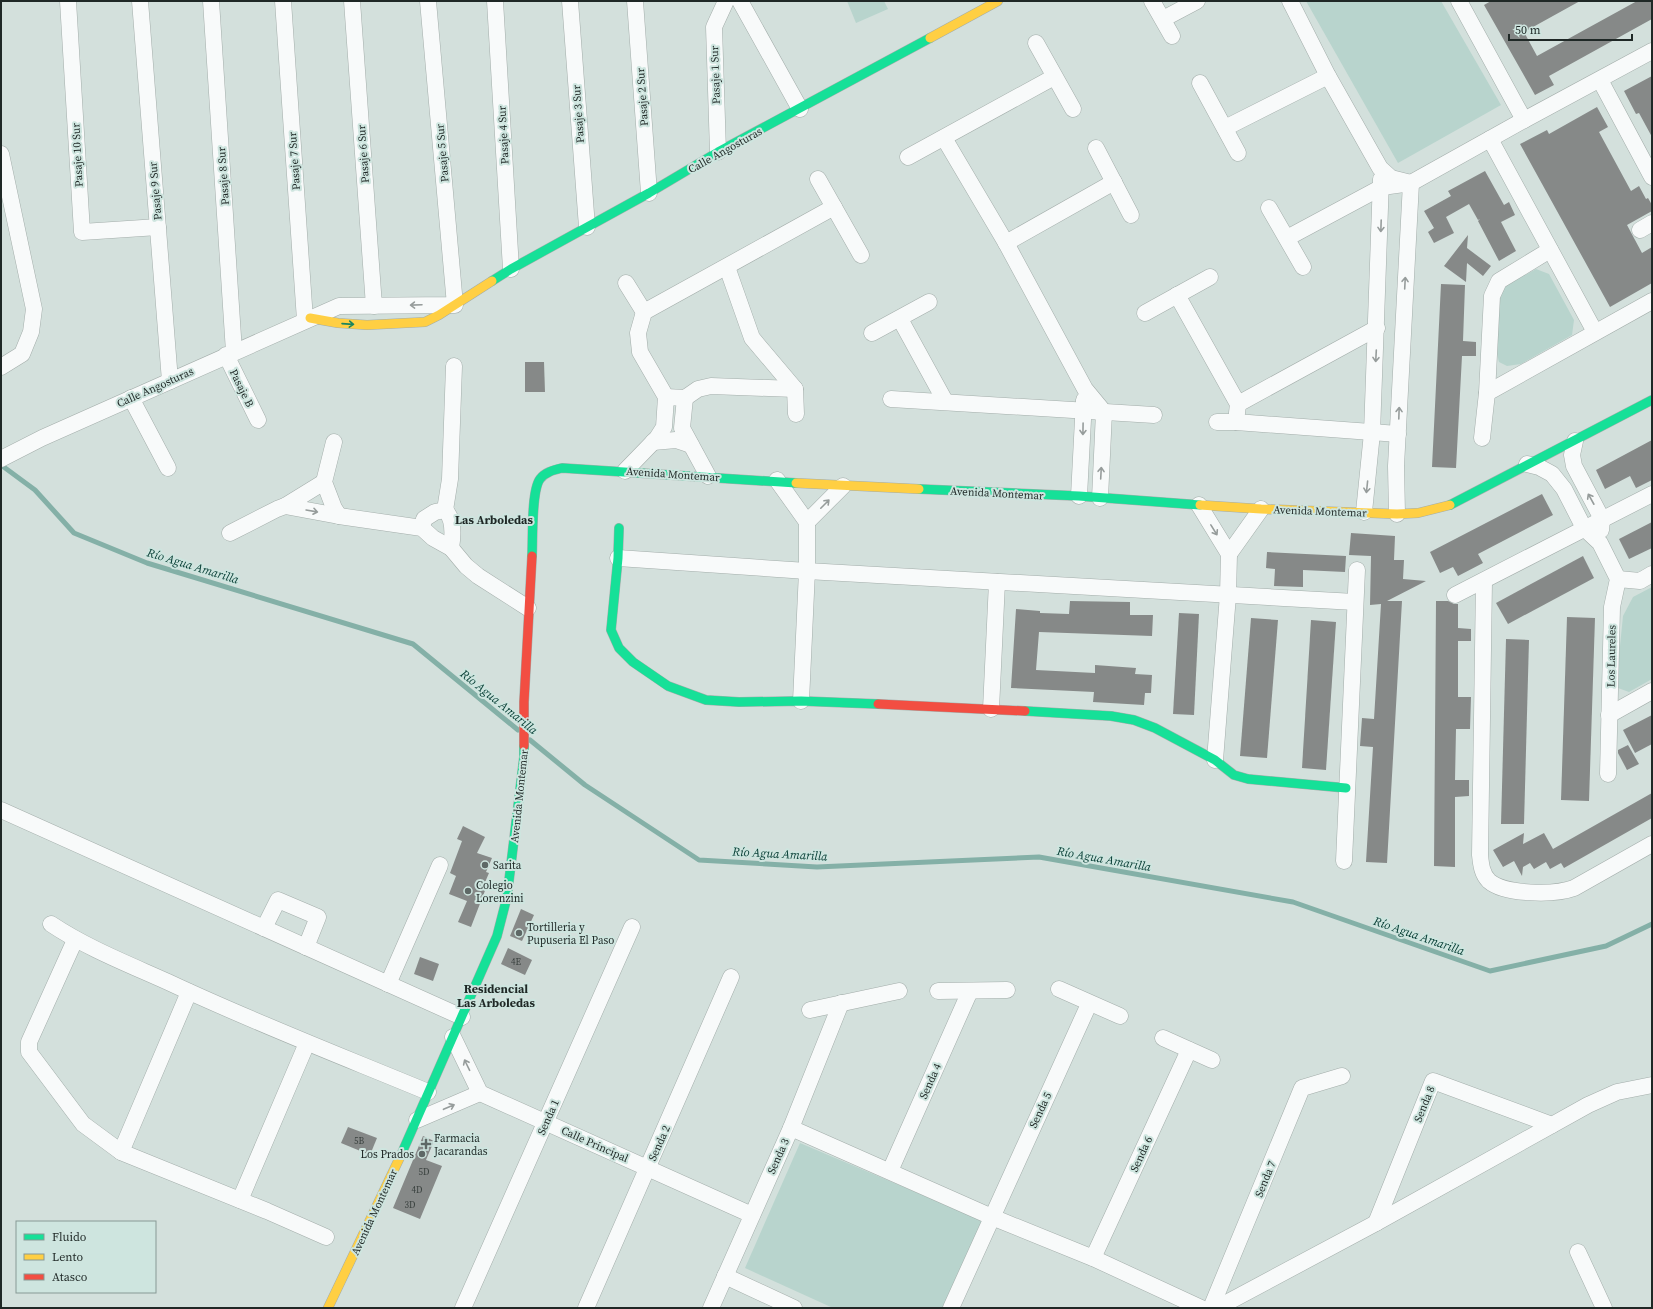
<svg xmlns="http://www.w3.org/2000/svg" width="1653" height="1309" viewBox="0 0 1653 1309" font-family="'Source Serif 4',serif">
	<rect width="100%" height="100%" fill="#d3e0dc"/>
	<g fill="#b8d4cd">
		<polygon points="847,1 884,1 888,9 856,23"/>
		<polygon points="1306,1 1441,1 1501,105 1398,163"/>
		<path d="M 1536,269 L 1549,274 L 1574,320 L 1572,335 L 1521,364 L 1507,366 L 1499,362 C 1495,349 1495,298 1504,288 C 1510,281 1528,274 1536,269 Z"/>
		<polygon points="1652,587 1652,679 1629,692 1618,688 1617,676 1623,616 1633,597"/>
		<polygon points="800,1143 986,1222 946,1308 833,1308 745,1268"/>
	</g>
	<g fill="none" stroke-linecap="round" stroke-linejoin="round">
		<g stroke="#84b0a7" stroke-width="5">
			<polyline points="1,465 35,490 74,533 147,563 413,644 518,730"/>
			<polyline points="530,740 585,785 699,860 817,867 1039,857 1293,902 1490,971 1606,946 1652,924"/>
		</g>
	</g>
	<g fill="#868988">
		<polygon points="1491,1 1580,1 1524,32 1537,56 1637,1 1652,1 1652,19 1549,76 1554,85 1535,95 1484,5"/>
		<polygon points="1652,76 1652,137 1639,113 1636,114 1624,91"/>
		<polygon points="1597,107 1608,127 1599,132 1631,191 1639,186 1646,199 1648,198 1652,205 1652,211 1627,225 1642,253 1652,247 1652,283 1610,307 1520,144 1547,130 1549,134"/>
		<polygon points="1485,171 1504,205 1509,202 1515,215 1501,222 1516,251 1499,261 1478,221 1480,219 1478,220 1469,204 1446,217 1454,233 1434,243 1428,232 1434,228 1424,211 1451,196 1448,191"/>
		<polygon points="1468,235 1467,248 1491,266 1483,276 1467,263 1466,282 1444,266"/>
		<polygon points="1441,284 1465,285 1463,341 1476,342 1476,356 1462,356 1456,468 1432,467"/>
		<polygon points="525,362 544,362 545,392 525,392"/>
		<polygon points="1652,440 1652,480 1636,488 1630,476 1605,489 1596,470"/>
		<polygon points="1542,494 1553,515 1478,554 1483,563 1458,576 1453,567 1440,573 1430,552"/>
		<polygon points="1652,522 1652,548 1629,559 1619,539"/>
		<polygon points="1351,533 1395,536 1394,560 1404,560 1403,579 1426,581 1387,601 1402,601 1387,863 1366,862 1373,747 1360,746 1362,718 1374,719 1381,604 1370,605 1371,556 1349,555"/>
		<polygon points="1267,552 1346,556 1345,572 1303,570 1303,587 1274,586 1275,569 1266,568"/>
		<polygon points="1583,556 1594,578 1508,624 1496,603"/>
		<polygon points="1070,601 1130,602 1130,615 1153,615 1152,636 1039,632 1036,670 1095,673 1095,665 1136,668 1135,674 1152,675 1151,693 1145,693 1144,705 1093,702 1094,692 1011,688 1016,609 1040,611 1040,613 1069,614"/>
		<polygon points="1436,601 1448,601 1454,604 1458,604 1458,628 1471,629 1471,641 1458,641 1458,697 1471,697 1470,729 1456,729 1455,780 1469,780 1469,796 1455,797 1455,867 1434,866"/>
		<polygon points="1179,613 1199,614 1194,715 1173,714"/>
		<polygon points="1567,617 1595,618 1589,801 1561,800"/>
		<polygon points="1251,618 1278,620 1267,758 1240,756"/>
		<polygon points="1311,620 1336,622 1326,770 1302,768"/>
		<polygon points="1506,639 1529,640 1524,824 1501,824"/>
		<polygon points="1652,715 1652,744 1635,753 1623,730"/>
		<polygon points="1628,745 1639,764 1627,770 1618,753 1618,750"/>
		<polygon points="1652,793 1652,818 1564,868 1561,863 1550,869 1546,862 1534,869 1530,863 1523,867 1522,876 1514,861 1503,867 1493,850 1524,833 1523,844 1544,833 1553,849"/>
		<polygon points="463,826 485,837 477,853 492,858 486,872 489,873 483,887 486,888 471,927 458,922 467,901 449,894 456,876 450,873 462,841 457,839"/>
		<polygon points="521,909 534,915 522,941 510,936"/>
		<polygon points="508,948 532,960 525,975 501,964"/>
		<polygon points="420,957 439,964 433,981 414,974"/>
		<polygon points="348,1127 377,1138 370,1155 341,1143"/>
		<polygon points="423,1136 434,1141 426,1160 442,1166 420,1219 393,1208"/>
	</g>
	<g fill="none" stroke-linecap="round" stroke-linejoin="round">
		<defs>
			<g id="street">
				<polyline points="68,1 82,232 158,227"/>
				<polyline points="140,1 170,381"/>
				<polyline points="211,1 234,352"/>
				<polyline points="283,1 305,320"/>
				<polyline points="352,1 374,306"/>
				<polyline points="495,1 511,269"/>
				<polyline points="570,1 587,227"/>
				<polyline points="635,1 649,193"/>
				<polyline points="740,1 800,109"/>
				<polyline points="1152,1 1172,36"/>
				<polyline points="1290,1 1328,76 1380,168 1391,178 1411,183 1396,466 1397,514"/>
				<polyline points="1459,1 1524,120"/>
				<polyline points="1163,19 1197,1"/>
				<polyline points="1036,43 1073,109"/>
				<polyline points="1600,80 1652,177"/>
				<polyline points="1200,83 1238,153"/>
				<polyline points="1225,128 1328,76"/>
				<polyline points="944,138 1006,243 1085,389 1104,412 1100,498"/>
				<polyline points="1490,139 1595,332"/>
				<polyline points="1096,148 1131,215"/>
				<polyline points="718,152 714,27 726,1"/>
				<polyline points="1,154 34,309 31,332 22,354 1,367"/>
				<polyline points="908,157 1054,77"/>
				<polyline points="818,179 861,255"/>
				<polyline points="1269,208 1303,267"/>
				<polyline points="1640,230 1652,223"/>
				<polyline points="1287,238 1382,187 1411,183 1524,120 1652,51"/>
				<polyline points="1006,243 1114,182"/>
				<polyline points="727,267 752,338 795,389 796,414"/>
				<polyline points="626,283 644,312"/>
				<polyline points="1177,295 1238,404 1236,422 1398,434"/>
				<polyline points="1145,313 1210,277"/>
				<polyline points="900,319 945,401"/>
				<polyline points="872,333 929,302"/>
				<polyline points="226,355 258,420"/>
				<polyline points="1487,393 1652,301"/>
				<polyline points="666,397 685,398 698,389 711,386 795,389"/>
				<polyline points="131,398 168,468"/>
				<polyline points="685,398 682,428 708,476"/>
				<polyline points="891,399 1154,415"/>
				<polyline points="1238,404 1377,328"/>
				<polyline points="1217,422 1236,422"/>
				<polyline points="1482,438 1487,393 1492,296 1499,281 1550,250"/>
				<polyline points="1575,441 1572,455 1574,466 1602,519 1601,530"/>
				<polyline points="334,442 324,482 334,508 339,516"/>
				<polyline points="653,442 676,440 691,445"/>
				<polyline points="1,459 42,438 339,306 455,305 428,1"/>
				<polyline points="1527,464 1539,467 1552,474 1564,489 1584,528 1600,543 1618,579 1612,607 1608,774"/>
				<polyline points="625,471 657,438 664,427 666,397 640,352 638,333 644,312 834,207"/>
				<polyline points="777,480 807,522 807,571 801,701"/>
				<polyline points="1079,496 1084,400"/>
				<polyline points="1199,505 1229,554 1228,595 1215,760"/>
				<polyline points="285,506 339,516 422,528 433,538 451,548 466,566 478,576 528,608"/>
				<polyline points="445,510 450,479 454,366"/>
				<path d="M 445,510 C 454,519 453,536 451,548"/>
				<polyline points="1364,512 1372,433 1381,179"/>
				<polyline points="807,522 843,486"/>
				<polyline points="422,528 424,519 435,512 445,510"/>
				<polyline points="230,533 277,509 285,506 324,482"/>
				<polyline points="1229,554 1261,509"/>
				<polyline points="618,558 807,571 1355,602"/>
				<polyline points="1618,579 1640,581 1652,574"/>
				<path d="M 1484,581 L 1480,855 C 1481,865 1482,874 1489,881 C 1505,895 1555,895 1574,888 L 1652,844"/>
				<polyline points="1455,595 1652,494"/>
				<polyline points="991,709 997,582"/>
				<polyline points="1609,715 1652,691"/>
				<polyline points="1,810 462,1017"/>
				<polyline points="1344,861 1357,570"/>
				<path d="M 51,924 C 87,948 128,964 168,982 C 253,1022 341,1056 428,1092"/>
				<polyline points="264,928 278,900 318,917 306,947"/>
				<polyline points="75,940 29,1042 29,1052 83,1124 121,1152 267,1211 326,1237"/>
				<polyline points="388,984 440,865"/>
				<polyline points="1059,989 1120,1016"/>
				<polyline points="938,991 1007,990"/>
				<polyline points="810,1010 899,991"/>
				<polyline points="453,1037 480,1093 752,1215"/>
				<polyline points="1163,1038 1212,1060"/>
				<polyline points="417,1120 480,1093"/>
				<polyline points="791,1128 992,1217 1093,1258 1201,1308"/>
				<polyline points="121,1152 189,992"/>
				<polyline points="890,1171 970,991"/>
				<polyline points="240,1200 307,1043"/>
				<polyline points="1376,1223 1433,1081 1552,1125"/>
				<polyline points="1578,1252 1604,1308"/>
				<polyline points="1093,1258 1189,1050"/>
				<polyline points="725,1276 794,1308"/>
				<polyline points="463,1308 632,927"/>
				<polyline points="586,1308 731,977"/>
				<polyline points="711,1308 791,1128 841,1003"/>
				<polyline points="951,1308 1089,1004"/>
				<polyline points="1211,1308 1302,1088 1342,1076"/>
				<polyline points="1217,1308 1376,1223 1588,1105 1617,1092 1652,1085"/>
			</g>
			<g id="fast">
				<polyline points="492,281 511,269 649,193 718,152 930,38"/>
				<polyline points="919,489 1079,496 1200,505"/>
				<polyline points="1450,505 1652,400"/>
				<polyline points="619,528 618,558 611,630 619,648 633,662 668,686 706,700 739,702 801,701 878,704"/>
				<path d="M 532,556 C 533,539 531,491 540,479 C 545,472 554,470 562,468 L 796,483"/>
				<polyline points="1025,711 1111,716 1134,720 1155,728 1215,760 1234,775 1248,779 1346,788"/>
				<polyline points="401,1155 497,936 507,897 524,757 524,746"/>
			</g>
			<g id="slow">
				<polyline points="930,38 998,1"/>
				<polyline points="310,318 338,323 367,325 425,322 439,315 492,281"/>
				<polyline points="796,483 919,489"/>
				<polyline points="1200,505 1261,509 1397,514 1418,513 1450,505"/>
				<polyline points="328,1308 401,1155"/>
			</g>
			<g id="jam">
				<polyline points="878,704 1025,711"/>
				<polyline points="524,746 524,702 532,556"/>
			</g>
		</defs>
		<use href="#street" stroke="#a3adaa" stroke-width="17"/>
		<use href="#fast" stroke="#a3adaa" stroke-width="10"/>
		<use href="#slow" stroke="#a3adaa" stroke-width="10"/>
		<use href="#jam" stroke="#a3adaa" stroke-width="10"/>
		<use href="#street" stroke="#f8fafa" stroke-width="16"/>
		<use href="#fast" stroke="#16e098" stroke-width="9"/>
		<use href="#slow" stroke="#ffcf43" stroke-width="9"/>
		<use href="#jam" stroke="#f24e42" stroke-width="9"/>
	</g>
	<defs><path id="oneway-shaft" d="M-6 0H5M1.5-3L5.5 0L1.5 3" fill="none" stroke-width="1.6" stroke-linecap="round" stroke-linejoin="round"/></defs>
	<g stroke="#969c9b">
		<use href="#oneway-shaft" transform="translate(1381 226) rotate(92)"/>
		<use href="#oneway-shaft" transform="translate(1405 283) rotate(-87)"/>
		<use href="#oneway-shaft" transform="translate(416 305) rotate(178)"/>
		<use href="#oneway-shaft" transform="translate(1376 356) rotate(93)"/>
		<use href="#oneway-shaft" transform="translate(1399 413) rotate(-88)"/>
		<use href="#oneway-shaft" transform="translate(1083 429) rotate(91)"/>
		<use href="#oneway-shaft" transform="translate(1101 473) rotate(-87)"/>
		<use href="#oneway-shaft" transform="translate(1367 487) rotate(96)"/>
		<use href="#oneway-shaft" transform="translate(1591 499) rotate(-119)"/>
		<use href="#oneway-shaft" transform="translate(825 504) rotate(-45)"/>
		<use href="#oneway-shaft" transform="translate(312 511) rotate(10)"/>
		<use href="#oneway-shaft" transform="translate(1214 530) rotate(58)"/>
		<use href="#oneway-shaft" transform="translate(467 1065) rotate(-116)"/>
		<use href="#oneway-shaft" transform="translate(449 1107) rotate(-23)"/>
	</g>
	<use stroke="#1a845f" href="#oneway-shaft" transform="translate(348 324) rotate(4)"/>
	<g fill="#5e6866" stroke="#cee5df" stroke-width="1.5">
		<circle cx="485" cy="865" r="4"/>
		<circle cx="468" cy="891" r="4"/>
		<circle cx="519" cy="933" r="4"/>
		<path d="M424 1138h4v4h4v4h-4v4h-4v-4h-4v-4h4z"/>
		<circle cx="422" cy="1154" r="4"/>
	</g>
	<g text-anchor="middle" stroke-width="4" stroke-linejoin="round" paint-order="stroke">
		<g font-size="9" fill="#39403e">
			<text x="516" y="965">4E</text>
			<text x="359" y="1144">5B</text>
			<text x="424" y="1175">5D</text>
			<text x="417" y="1193">4D</text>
			<text x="410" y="1208">3D</text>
		</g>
		<g font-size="11" fill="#1f2826" stroke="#cee5df">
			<text transform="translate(715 75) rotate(-92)" y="4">Pasaje 1 Sur</text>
			<text transform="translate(642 97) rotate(-94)" y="4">Pasaje 2 Sur</text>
			<text transform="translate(578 114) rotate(-94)" y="4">Pasaje 3 Sur</text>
			<text transform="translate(503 135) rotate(-93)" y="4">Pasaje 4 Sur</text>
			<text transform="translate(725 150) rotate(-29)" y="4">Calle Angosturas</text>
			<text transform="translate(442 153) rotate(-95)" y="4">Pasaje 5 Sur</text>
			<text transform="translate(363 154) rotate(-94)" y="4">Pasaje 6 Sur</text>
			<text transform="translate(77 155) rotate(-93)" y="4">Pasaje 10 Sur</text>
			<text transform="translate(294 161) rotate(-94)" y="4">Pasaje 7 Sur</text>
			<text transform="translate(223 176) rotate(-94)" y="4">Pasaje 8 Sur</text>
			<text transform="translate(155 191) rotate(-95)" y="4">Pasaje 9 Sur</text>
			<text transform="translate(155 387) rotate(-24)" y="4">Calle Angosturas</text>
			<text transform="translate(242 388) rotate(64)" y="4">Pasaje B</text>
			<text transform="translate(673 474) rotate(4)" y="4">Avenida Montemar</text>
			<text transform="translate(997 493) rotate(3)" y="4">Avenida Montemar</text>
			<text transform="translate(1320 511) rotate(2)" y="4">Avenida Montemar</text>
			<text transform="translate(1611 656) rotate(-89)" y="4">Los Laureles</text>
			<text transform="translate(519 796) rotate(-84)" y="4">Avenida Montemar</text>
			<text transform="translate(930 1081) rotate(-66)" y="4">Senda 4</text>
			<text transform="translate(1424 1104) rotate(-68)" y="4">Senda 8</text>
			<text transform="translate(1040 1110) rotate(-65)" y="4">Senda 5</text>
			<text transform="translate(548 1117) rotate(-66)" y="4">Senda 1</text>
			<text transform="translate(659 1143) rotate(-66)" y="4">Senda 2</text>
			<text transform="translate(595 1144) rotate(24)" y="4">Calle Principal</text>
			<text transform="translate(1141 1154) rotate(-65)" y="4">Senda 6</text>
			<text transform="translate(778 1156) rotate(-66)" y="4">Senda 3</text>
			<text transform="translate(1265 1179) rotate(-68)" y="4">Senda 7</text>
			<text transform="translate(374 1212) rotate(-65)" y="4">Avenida Montemar</text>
		</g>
		<g font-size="11" fill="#1f2826" stroke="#cee5df" text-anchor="start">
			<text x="493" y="869">Sarita</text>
			<text x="476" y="889">Colegio<tspan x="476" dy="13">Lorenzini</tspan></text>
			<text x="527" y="931">Tortilleria y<tspan x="527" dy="13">Pupuseria El Paso</tspan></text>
			<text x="434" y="1142">Farmacia<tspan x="434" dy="13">Jacarandas</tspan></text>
			<text x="414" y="1158" text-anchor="end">Los Prados</text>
		</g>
		<g font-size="12" font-weight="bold" fill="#1f2826" stroke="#cee5df">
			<text x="494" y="524">Las Arboledas</text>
			<text x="496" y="993">Residencial<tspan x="496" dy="14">Las Arboledas</tspan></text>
		</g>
		<g font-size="12" font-style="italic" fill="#094037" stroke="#cee5df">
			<text transform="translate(193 566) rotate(17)" y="4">Río Agua Amarilla</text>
			<text transform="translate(499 702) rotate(39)" y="4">Río Agua Amarilla</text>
			<text transform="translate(780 854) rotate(3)" y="4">Río Agua Amarilla</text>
			<text transform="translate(1104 859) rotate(10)" y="4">Río Agua Amarilla</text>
			<text transform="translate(1419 936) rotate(19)" y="4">Río Agua Amarilla</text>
		</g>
	</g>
	<rect width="1653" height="1309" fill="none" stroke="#1f2826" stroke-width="4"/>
	<rect x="16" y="1221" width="140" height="72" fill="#cee5df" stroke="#889995"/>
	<rect x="24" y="1234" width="20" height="6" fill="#16e098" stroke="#889995"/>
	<text x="52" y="1241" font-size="12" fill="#1f2826">Fluido</text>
	<rect x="24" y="1254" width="20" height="6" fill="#ffcf43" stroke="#889995"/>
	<text x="52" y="1261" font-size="12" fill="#1f2826">Lento</text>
	<rect x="24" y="1274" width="20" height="6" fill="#f24e42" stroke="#889995"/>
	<text x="52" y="1281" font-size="12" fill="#1f2826">Atasco</text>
	<path d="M1509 34v6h123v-6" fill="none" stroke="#1f2826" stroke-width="2"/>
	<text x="1515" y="34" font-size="12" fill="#1f2826" stroke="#cee5df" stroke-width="3" paint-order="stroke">50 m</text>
</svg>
